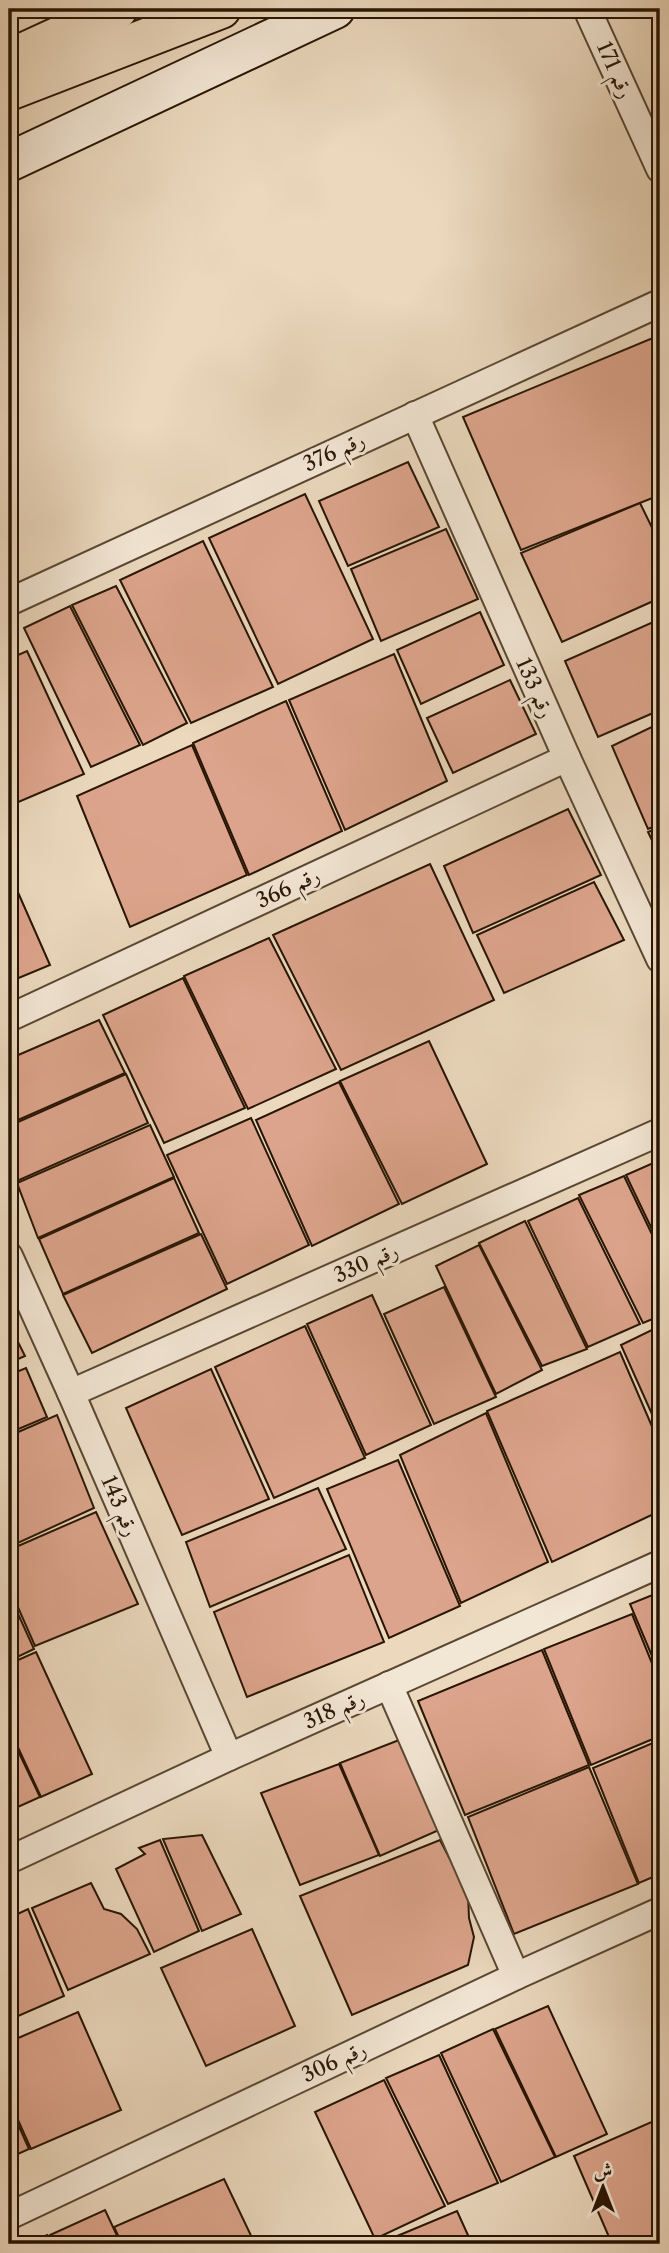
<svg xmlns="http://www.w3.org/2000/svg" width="669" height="2253" viewBox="0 0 669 2253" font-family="'Libre Caslon Text',Amiri,serif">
	<rect width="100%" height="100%" fill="#ebd8bd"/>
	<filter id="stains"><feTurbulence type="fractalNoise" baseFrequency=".00286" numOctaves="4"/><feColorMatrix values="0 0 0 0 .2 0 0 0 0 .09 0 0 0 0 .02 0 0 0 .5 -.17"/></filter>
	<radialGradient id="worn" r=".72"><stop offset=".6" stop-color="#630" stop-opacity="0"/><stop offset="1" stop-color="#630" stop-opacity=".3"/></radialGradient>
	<g fill="#dca48c" stroke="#281503" stroke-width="2">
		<polygon points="660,335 660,495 521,550 463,417"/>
		<polygon points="408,462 439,527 348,566 319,501"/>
		<polygon points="305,494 373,639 278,684 209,538"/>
		<polygon points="640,503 660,544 660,598 562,642 521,553"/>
		<polygon points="446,529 478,599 381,641 351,569"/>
		<polygon points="203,541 273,687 191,723 120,580"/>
		<polygon points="116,586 187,723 143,745 72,605"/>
		<polygon points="70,606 140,745 91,767 24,628"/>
		<polygon points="480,612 504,665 421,704 397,650"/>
		<polygon points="660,619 660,710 598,737 565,661"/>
		<polygon points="27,651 84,774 9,806 9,659"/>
		<polygon points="394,654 447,781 345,830 289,700"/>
		<polygon points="510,680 536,734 453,773 427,718"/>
		<polygon points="286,701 342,831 249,875 193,743"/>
		<polygon points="660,723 660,824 648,829 612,746"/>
		<polygon points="192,745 247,875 130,927 77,796"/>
		<polygon points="568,809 601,875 473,933 444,866"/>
		<polygon points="660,827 660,857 648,832"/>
		<polygon points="430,864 494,1000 341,1070 273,935"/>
		<polygon points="9,872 50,965 9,982"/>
		<polygon points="594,882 624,940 504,993 477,935"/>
		<polygon points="269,938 336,1069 248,1109 184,976"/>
		<polygon points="183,978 245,1108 164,1143 103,1015"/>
		<polygon points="99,1020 125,1073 9,1124 9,1059"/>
		<polygon points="429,1041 487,1164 402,1204 340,1081"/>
		<polygon points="126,1074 148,1123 17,1181 9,1163 9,1126"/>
		<polygon points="339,1082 399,1204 312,1246 256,1120"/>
		<polygon points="251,1118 309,1245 227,1284 167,1155"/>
		<polygon points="150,1125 174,1177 38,1238 17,1183"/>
		<polygon points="660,1160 660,1246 626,1175"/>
		<polygon points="624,1176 660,1251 660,1316 643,1323 579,1195"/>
		<polygon points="174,1178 199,1233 63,1294 39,1239"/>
		<polygon points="578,1198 640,1324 588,1347 528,1221"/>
		<polygon points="525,1221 587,1349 542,1366 479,1243"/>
		<polygon points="201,1234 227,1289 92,1353 63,1295"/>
		<polygon points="479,1245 542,1370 496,1394 436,1266"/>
		<polygon points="444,1287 496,1397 434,1424 384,1314"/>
		<polygon points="372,1295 431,1425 366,1455 307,1324"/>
		<polygon points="9,1324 25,1356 9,1363"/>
		<polygon points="305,1326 365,1458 274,1498 215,1367"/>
		<polygon points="660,1326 660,1432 621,1345"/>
		<polygon points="620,1352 660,1445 660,1511 552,1562 487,1411"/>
		<polygon points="26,1368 47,1417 9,1433 9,1375"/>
		<polygon points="211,1369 269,1499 182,1535 126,1408"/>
		<polygon points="486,1413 548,1562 461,1603 400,1455"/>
		<polygon points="57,1415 94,1508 9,1547 9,1436"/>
		<polygon points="398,1460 460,1606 389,1638 327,1489"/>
		<polygon points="318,1488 346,1549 210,1607 186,1542"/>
		<polygon points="96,1512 138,1604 35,1646 9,1587 9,1550"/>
		<polygon points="349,1555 384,1642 247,1697 214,1612"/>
		<polygon points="660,1592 660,1675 630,1604"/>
		<polygon points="9,1594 34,1649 9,1661"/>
		<polygon points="632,1614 660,1683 660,1736 591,1765 544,1649"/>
		<polygon points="542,1650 589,1765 465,1815 418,1701"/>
		<polygon points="36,1652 92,1774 41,1797 9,1728 9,1664"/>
		<polygon points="9,1732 40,1797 9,1811"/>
		<polygon points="399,1740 439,1830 380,1856 340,1763"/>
		<polygon points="660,1740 660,1874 639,1883 593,1768"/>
		<polygon points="339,1764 379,1855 300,1885 261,1793"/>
		<polygon points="589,1767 638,1884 514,1934 468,1817"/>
		<polygon points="202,1835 241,1914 202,1931 163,1839"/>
		<polygon points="160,1840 199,1931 154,1952 116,1869 145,1854 139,1848"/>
		<polygon points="440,1840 468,1894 469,1918 474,1937 468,1965 352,2015 300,1896"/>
		<polygon points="91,1883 104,1909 121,1914 137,1929 150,1954 68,1990 32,1908"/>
		<polygon points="28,1909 64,1996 9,2020 9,1918"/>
		<polygon points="252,1929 295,2026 206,2066 161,1968"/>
		<polygon points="548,2006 607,2134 556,2157 495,2029"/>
		<polygon points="78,2012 121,2110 31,2149 9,2100 9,2042"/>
		<polygon points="493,2029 555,2157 501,2182 441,2053"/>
		<polygon points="439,2055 498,2183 448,2204 386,2078"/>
		<polygon points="384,2080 445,2206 375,2239 315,2112"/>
		<polygon points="9,2104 29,2149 9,2158"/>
		<polygon points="656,2120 660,2129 660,2244 612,2244 574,2156"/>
		<polygon points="224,2179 255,2244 122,2244 114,2227"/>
		<polygon points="105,2210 121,2244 54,2244 50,2235"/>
		<polygon points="457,2211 472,2244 378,2244"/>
		<polygon points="47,2235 51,2244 28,2244"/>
	</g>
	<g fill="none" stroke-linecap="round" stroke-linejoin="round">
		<defs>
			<g id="minor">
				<polyline points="587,9 660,169"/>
				<polyline points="415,415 567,758 660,959"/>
				<polyline points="9,602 660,303"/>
				<polyline points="9,1018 567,758"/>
				<polyline points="9,1256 71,1393 229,1757"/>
				<polyline points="71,1393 660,1132"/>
				<polyline points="389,1685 516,1976"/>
				<polyline points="9,1860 229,1757 660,1564"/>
				<polyline points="9,2216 516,1976 660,1911"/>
			</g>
			<polyline id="secondary" points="9,162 335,9"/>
			<g id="trunk">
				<polyline points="9,59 118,9"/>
				<polyline points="9,91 221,9"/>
			</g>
		</defs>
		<use href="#minor" stroke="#594632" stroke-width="30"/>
		<use href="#secondary" stroke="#281503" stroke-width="42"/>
		<use href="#trunk" stroke="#281503" stroke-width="42"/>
		<use href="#minor" stroke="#f2e6d4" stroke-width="26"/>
		<use href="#secondary" stroke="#f2e6d4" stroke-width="38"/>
		<use href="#trunk" stroke="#ebd8bd" stroke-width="38"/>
	</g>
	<g text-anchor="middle" stroke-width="6" stroke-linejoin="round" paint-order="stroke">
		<g font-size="21" fill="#281503" stroke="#f2e6d4">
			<text transform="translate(615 70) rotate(66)" y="7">رقم 171</text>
			<text transform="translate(334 452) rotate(-25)" y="7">رقم 376</text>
			<text transform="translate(535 688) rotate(66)" y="7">رقم 133</text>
			<text transform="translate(288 888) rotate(-25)" y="7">رقم 366</text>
			<text transform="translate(366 1263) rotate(-24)" y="7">رقم 330</text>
			<text transform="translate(120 1506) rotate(67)" y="7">رقم 143</text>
			<text transform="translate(334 1710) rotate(-24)" y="7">رقم 318</text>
			<text transform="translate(334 2062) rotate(-25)" y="7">رقم 306</text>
		</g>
	</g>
	<rect width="669" height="2253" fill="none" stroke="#ebd8bd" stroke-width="35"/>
	<rect x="10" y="10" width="648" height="2232" fill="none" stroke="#281503" stroke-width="3.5"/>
	<rect x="18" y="18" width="634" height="2218" fill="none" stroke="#281503" stroke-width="2"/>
	<g transform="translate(603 2187)" stroke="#f2e6d4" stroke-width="5" paint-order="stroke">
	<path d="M0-5L12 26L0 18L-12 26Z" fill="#281503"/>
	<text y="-10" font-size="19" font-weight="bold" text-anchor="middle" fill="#281503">ش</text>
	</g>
	<rect width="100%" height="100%" filter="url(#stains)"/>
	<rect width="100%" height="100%" fill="url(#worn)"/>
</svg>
